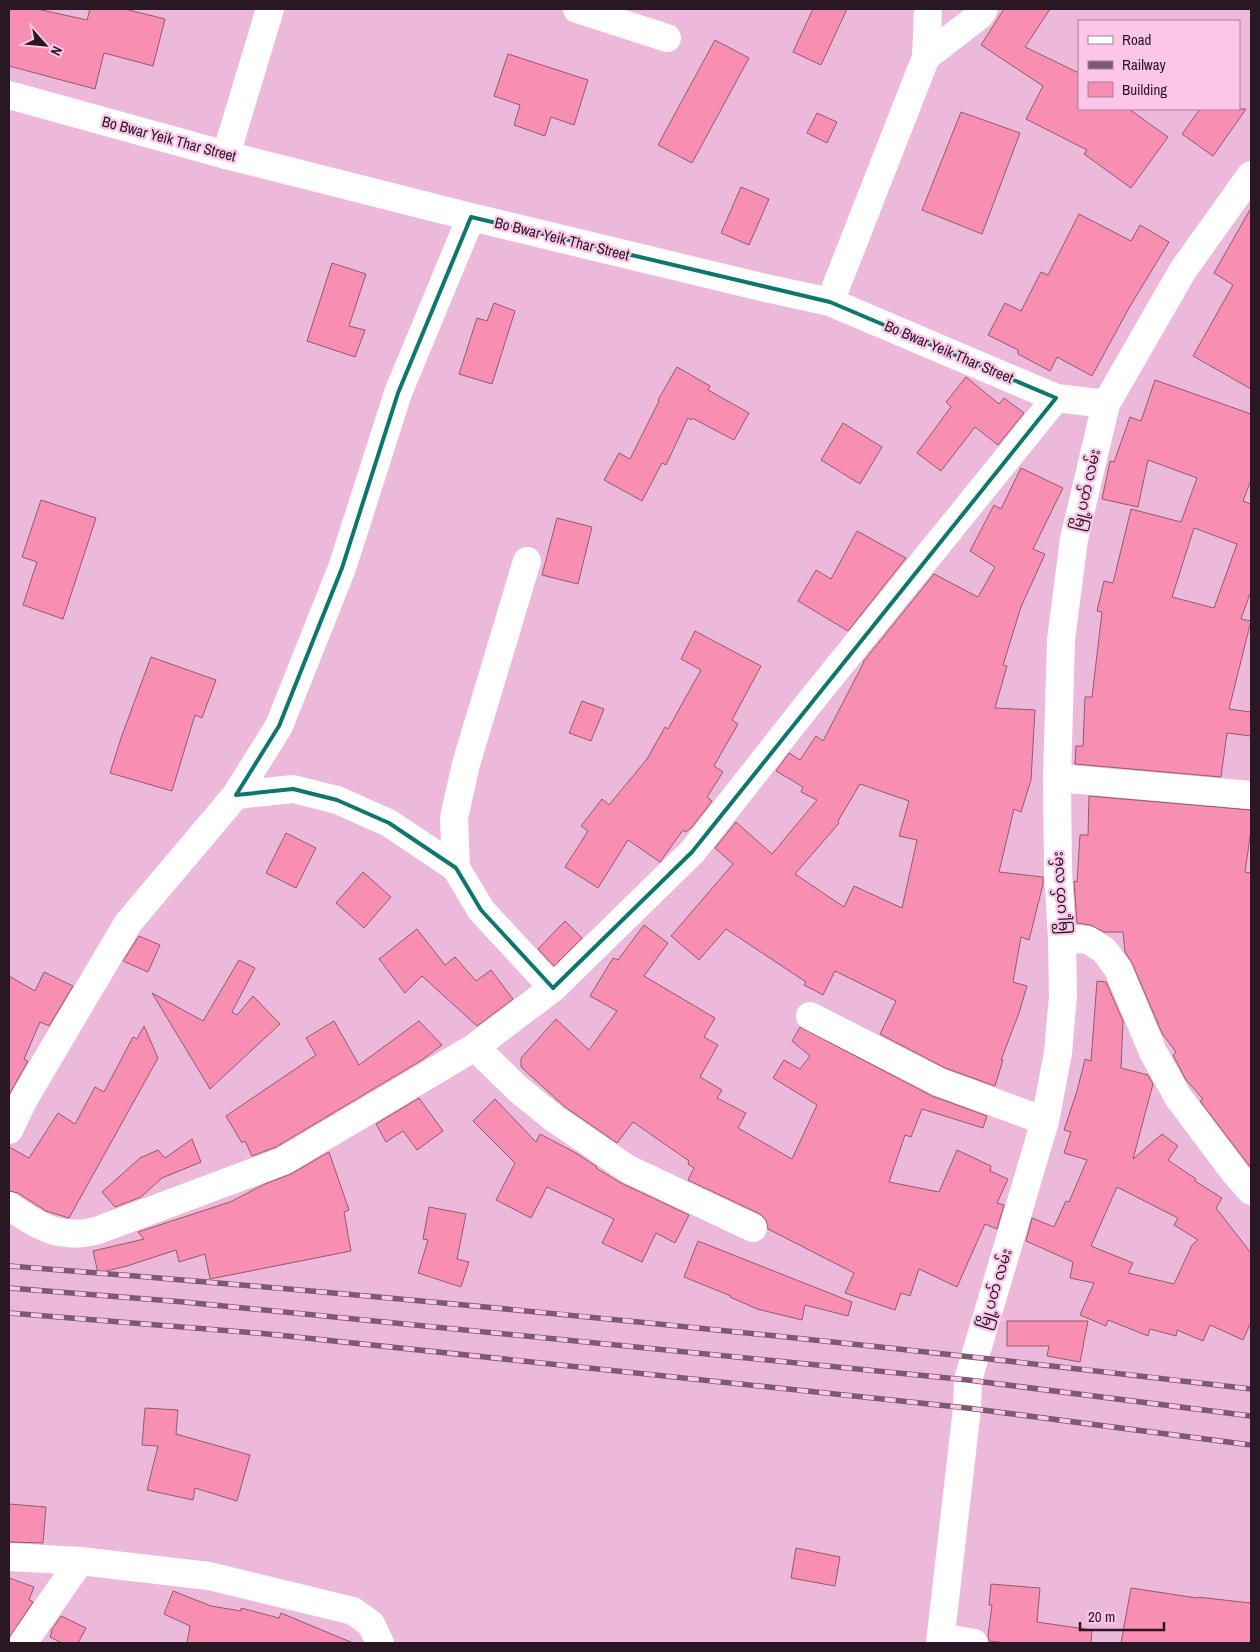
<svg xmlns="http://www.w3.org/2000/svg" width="1260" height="1652" viewBox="0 0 1260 1652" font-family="'Archivo Narrow','Noto Sans Myanmar',sans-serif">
	<rect width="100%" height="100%" fill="#edb9db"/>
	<g fill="#f88eb1" stroke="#915b6c" fill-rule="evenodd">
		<polygon points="9,9 37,9 87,20 90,9 125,9 165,19 153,66 104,53 95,89 9,66"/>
		<polygon points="813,9 847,9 821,65 793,52"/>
		<polygon points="1004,9 1050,9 1025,47 1079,73 1079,109 1129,109 1168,137 1131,188 1084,154 1087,150 1026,119 1043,86 981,45"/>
		<polygon points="715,40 749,58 692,163 658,145"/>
		<polygon points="508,54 588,80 574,125 551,117 545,136 514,125 520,105 494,96"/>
		<polygon points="1200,109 1246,109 1213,156 1182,134"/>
		<polygon points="961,112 1020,133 982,234 922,210"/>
		<polygon points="817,113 837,122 827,143 807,133"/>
		<polygon points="741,187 769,199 749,245 721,233"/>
		<polygon points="1251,208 1251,389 1193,356 1233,285 1214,273"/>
		<polygon points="1079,214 1131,241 1140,225 1169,242 1129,308 1092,376 1057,357 1050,371 1018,354 1018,350 988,335 1005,303 1021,311 1041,272 1048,275"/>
		<polygon points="332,263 366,274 349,326 365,330 355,357 307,341"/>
		<polygon points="494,303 515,311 492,384 459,374 477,318 487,321"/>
		<polygon points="677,367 710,386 708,390 749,413 734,440 692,418 691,420 688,418 666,465 662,463 642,501 604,480 619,453 630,459 659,401 658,400"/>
		<polygon points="966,377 999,404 1004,398 1024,413 998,445 975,427 941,471 917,453 951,407 946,402"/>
		<path d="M 1155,380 L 1251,414 L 1251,480 L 1243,501 L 1251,504 L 1251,591 L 1241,619 L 1251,621 L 1229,709 L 1251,712 L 1251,736 L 1227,733 L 1221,777 L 1075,764 L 1076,746 L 1083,746 L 1085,697 L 1092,697 L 1102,612 L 1097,611 L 1104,581 L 1113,583 L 1131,509 L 1181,522 L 1197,478 L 1148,460 L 1138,507 L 1102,499 L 1110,461 L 1114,462 L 1130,417 L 1141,421 ZM 1194,528 L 1237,544 L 1214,608 L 1172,597 Z"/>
		<polygon points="843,423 882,447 860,484 821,460"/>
		<path d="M 1021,468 L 1063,488 L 1033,549 L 1045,554 L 1021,607 L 1003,665 L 1007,666 L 995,708 L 1035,710 L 1031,780 L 1021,812 L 1014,809 L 999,872 L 1043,877 L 1043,884 L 1029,940 L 1021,937 L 1013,982 L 1027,986 L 1019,1013 L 1001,1060 L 1003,1060 L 995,1086 L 945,1068 L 880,1034 L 896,1001 L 835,971 L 823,995 L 804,985 L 806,982 L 726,929 L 699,960 L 671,936 L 733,864 L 715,848 L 736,822 L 772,854 L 817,800 L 801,792 L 803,787 L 776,771 L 789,753 L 800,760 L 816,736 L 823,741 L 864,662 L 863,662 L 934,574 L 978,597 L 995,567 L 970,551 L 994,505 L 1001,509 ZM 860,784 L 909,801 L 899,836 L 917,840 L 902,908 L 854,886 L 844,907 L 795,874 L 839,823 L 838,821 Z"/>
		<polygon points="41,500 96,518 63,619 23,605 37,562 22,557"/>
		<polygon points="557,518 592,527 578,584 542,575"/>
		<polygon points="857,531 906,558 848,631 798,601 816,570 831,579"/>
		<polygon points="695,631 761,666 732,720 738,724 714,766 723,772 707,797 712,801 692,827 686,832 683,830 660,862 628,840 598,888 565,867 588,831 581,826 602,799 609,805 647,759 665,727 668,729 701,670 681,659"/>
		<polygon points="151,657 216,680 202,718 195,715 172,791 110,773 121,738"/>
		<polygon points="582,701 604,709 591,741 569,733"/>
		<polygon points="1089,796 1251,810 1251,830 1245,872 1251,873 1251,1168 1200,1101 1203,1099 1186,1080 1173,1055 1176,1052 1162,1033 1132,963 1125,952 1123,932 1104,932 1090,925 1077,923 1074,881 1077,882 1080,835 1088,835"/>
		<polygon points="286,833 316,848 296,888 266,873"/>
		<polygon points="363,872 391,897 364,928 336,903"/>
		<polygon points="565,921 582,938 554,966 538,949"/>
		<polygon points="644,925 668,943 644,976 715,1018 704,1037 718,1045 700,1077 722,1090 717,1098 746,1113 738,1128 792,1159 817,1105 773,1078 784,1060 800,1069 810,1056 792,1041 800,1027 932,1096 987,1116 983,1128 922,1109 911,1137 905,1135 889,1182 939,1192 957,1150 991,1166 990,1171 1008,1179 997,1203 1004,1205 997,1229 985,1224 957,1287 919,1269 910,1296 901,1293 895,1310 845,1293 854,1273 768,1229 766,1220 760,1214 688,1180 694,1168 688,1164 689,1161 633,1122 617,1143 565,1107 521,1067 521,1058 556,1019 589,1050 617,1011 590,996 613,958 618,960"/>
		<polygon points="417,929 445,965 455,957 476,981 491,970 513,999 477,1026 422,976 405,993 379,959"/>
		<polygon points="139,936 160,945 148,972 123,961"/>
		<polygon points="239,960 255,968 232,1012 237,1015 253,996 280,1024 210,1089 152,993 203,1021"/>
		<polygon points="44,972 73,986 49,1026 40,1022 24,1059 28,1061 9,1095 9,976 35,991"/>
		<path d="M 1097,981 L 1106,982 L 1123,1021 L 1121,1068 L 1148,1075 L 1153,1084 L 1133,1159 L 1162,1134 L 1178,1146 L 1168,1160 L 1196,1179 L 1195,1181 L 1222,1198 L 1216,1208 L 1251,1253 L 1251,1322 L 1243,1340 L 1210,1325 L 1203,1341 L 1177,1330 L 1176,1336 L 1150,1329 L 1148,1336 L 1108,1320 L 1106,1326 L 1080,1315 L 1094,1283 L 1070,1278 L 1073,1262 L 1026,1241 L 1032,1218 L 1054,1227 L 1066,1201 L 1069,1202 L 1087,1160 L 1064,1153 L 1071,1132 L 1064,1130 L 1077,1091 L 1085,1059 L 1091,1061 ZM 1117,1187 L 1178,1218 L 1174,1225 L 1198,1240 L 1192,1245 L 1174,1284 L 1128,1273 L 1133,1263 L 1091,1246 Z"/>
		<polygon points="334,1021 359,1065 419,1021 442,1045 422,1060 276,1147 252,1156 245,1141 242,1143 226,1116 316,1055 306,1038"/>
		<polygon points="144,1026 158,1058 69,1218 46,1211 18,1193 9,1191 9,1147 29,1158 58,1113 75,1124 95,1087 104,1092 133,1037 137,1039"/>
		<polygon points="419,1098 443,1131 417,1150 403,1131 386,1142 376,1124"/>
		<polygon points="495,1099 536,1142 540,1134 576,1153 597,1167 596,1168 621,1183 689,1215 675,1243 656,1233 642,1262 602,1243 614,1219 547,1187 531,1218 496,1200 515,1163 473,1121"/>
		<polygon points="192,1139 201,1162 162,1178 141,1197 115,1207 102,1192 140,1158 158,1150 165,1158"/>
		<polygon points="329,1152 349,1210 344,1212 351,1251 210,1279 205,1254 179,1262 176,1250 127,1266 98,1273 93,1251 144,1239 138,1232 230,1202 265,1184 291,1174"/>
		<polygon points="429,1207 466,1214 457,1259 469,1262 461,1287 418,1273 428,1240 423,1239"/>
		<polygon points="698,1241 852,1302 848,1316 805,1305 802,1320 757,1309 730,1297 731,1296 684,1277"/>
		<polygon points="1007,1321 1088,1321 1080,1362 1047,1356 1049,1346 1007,1346"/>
		<polygon points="145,1408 178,1410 176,1434 250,1455 237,1501 195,1488 193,1500 147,1490 158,1446 142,1445"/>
		<polygon points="9,1504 46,1507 43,1543 9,1542"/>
		<polygon points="796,1548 840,1557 835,1586 791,1578"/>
		<polygon points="9,1578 34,1587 29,1600 33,1602 9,1638"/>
		<polygon points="991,1584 1040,1588 1037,1622 1092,1630 1091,1643 1006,1643 989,1641 988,1636 992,1605 989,1605"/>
		<polygon points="1131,1588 1197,1598 1197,1597 1251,1603 1251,1643 1121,1643"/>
		<polygon points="173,1591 211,1606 241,1611 241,1608 279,1618 281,1613 353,1643 187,1643 190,1626 164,1614"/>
		<polygon points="61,1616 86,1628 78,1643 62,1643 50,1637 52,1631 51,1631"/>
	</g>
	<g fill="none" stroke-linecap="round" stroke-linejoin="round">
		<g stroke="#fff" stroke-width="28">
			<polyline points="577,9 667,38"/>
			<polyline points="926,57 928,9"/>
			<polyline points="9,95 226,155 471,217 761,287 830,302 1056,398 1106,404"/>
			<polyline points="226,155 270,9"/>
			<polyline points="830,302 926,57 979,16 984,9"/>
			<polyline points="527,561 466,764 454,818 456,868 481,910 553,988"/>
			<polyline points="1057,778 1251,795"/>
			<polyline points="236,795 293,789 337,800 389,823 456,868"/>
			<polyline points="1062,938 1088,940 1104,950 1118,969 1153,1052 1178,1097 1235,1173 1251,1191"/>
			<polyline points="810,1016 939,1082 1045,1121"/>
			<polyline points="475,1047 519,1090 555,1119 628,1169 753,1228"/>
			<polyline points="9,1130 25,1097 128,923 236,795 279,726 342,568 398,393 471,217"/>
			<path d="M 9,1206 C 38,1226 59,1240 96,1231 L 283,1161 L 475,1047 L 553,988 L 692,852 L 810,702 L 1056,398"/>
			<polyline points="9,1557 80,1561 209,1576 353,1611 371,1624 380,1643"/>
			<polyline points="941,1637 974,1643"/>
			<polyline points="23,1643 80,1561"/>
		</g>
		<polyline stroke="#fff" stroke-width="28" points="940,1643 967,1408 968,1380 1045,1121 1058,1053 1063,996 1062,938 1058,872 1057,778 1061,640 1074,539 1106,404 1183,270 1251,175"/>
		<defs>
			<g id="rail">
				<path d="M 9,1266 C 424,1298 838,1340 1251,1389"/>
				<polyline points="9,1288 184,1302 968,1380 1251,1416"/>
				<polyline points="9,1313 268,1334 967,1408 1251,1445"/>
			</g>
		</defs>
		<use href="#rail" stroke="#7c5b71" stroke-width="5.5"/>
		<use href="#rail" stroke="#fbc6e8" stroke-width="4" stroke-dasharray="11" stroke-linecap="butt"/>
	</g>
	<path fill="none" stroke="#0f766e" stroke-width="4" stroke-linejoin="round" d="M 471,217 L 830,302 L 1056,398 L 692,852 L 553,988 L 481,910 L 456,868 L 389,823 L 337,800 L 293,789 L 236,795 L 279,726 L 342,568 L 398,393 Z"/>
	<g text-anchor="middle" stroke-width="4.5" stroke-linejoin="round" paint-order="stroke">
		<g font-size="15" fill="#2a1724" stroke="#fbc6e8">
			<text transform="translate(169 139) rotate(15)" y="5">Bo Bwar Yeik Thar Street</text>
			<text transform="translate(562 239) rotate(14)" y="5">Bo Bwar Yeik Thar Street</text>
			<text transform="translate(949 352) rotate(23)" y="5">Bo Bwar Yeik Thar Street</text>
			<text transform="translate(1086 490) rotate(-77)" y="5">မြို့ပတ် လမ်း</text>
			<text transform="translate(1060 893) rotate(-93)" y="5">မြို့ပတ် လမ်း</text>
			<text transform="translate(995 1289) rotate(-73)" y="5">မြို့ပတ် လမ်း</text>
		</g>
	</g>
	<rect width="1260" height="1652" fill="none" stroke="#2a1724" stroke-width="20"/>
	<rect x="1078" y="20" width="162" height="90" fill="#fbc6e8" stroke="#a7809a"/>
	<rect x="1088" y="36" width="25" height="8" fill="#ffffff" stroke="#a7809a"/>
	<text x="1122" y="45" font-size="15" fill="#2a1724">Road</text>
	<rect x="1088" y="61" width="25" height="8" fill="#7c5b71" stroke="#a7809a"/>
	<text x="1122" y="70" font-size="15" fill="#2a1724">Railway</text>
	<rect x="1088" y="82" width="25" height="15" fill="#f88eb1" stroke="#a7809a"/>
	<text x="1122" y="95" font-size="15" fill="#2a1724">Building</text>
	<g transform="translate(45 45) rotate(117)" stroke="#fbc6e8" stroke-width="4" paint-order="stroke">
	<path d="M0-4L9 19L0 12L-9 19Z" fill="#2a1724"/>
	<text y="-8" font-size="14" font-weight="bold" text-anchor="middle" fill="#2a1724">N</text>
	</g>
	<path d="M1080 1622v8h84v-8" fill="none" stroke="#2a1724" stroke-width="2.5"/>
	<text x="1088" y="1622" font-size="15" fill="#2a1724" stroke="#fbc6e8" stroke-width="4" paint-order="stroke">20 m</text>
</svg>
